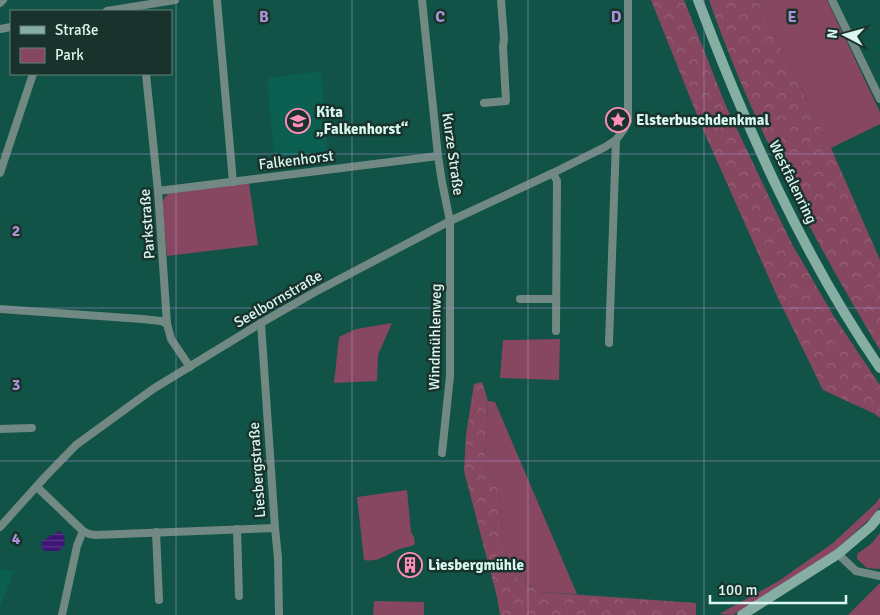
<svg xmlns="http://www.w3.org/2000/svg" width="880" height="615" viewBox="0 0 880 615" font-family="Signika,sans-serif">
	<defs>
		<pattern id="forest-crowns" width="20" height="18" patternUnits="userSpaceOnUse" patternTransform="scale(1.25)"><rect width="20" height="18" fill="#874760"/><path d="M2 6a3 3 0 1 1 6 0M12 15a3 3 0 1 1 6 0" fill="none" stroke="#976277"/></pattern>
		<pattern id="water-rules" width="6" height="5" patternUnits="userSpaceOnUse" patternTransform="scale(1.25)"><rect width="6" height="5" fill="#3e1575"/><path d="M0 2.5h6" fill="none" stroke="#593889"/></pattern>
	</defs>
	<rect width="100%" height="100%" fill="#115346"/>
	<g fill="#0a5f50">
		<polygon points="321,71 329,163 275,168 267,78"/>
		<polygon points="0,569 14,571 0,608"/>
	</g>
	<g fill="#874760">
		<polygon points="757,0 827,0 880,112 880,124 831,148"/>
		<polygon points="249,183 258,245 167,256 162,202 165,197 169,193"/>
		<polygon points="392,323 378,355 377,381 334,383 339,337 356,329"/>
		<polygon points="560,339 559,380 500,378 503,340"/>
		<polygon points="488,401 495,402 577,594 541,592 518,578 503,546 499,492 485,465"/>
		<path d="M 407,490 L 411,532 L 414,537 L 415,544 C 409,548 405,547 399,549 C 388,554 377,563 364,560 L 357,497 Z"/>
		<polygon points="880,497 880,507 872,517 831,554 733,615 719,614 777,582 833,543 877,502"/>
		<polygon points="880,533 880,569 867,568 857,559 857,554 871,544"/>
		<polygon points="880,583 880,615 848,615"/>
		<polygon points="374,601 424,602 424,615 373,615"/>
	</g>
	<g fill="url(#forest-crowns)">
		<polygon points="651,0 684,0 726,106 770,199 792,244 833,315 880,385 880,418 875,414 823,390 777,296 701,125"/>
		<path d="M 709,0 L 757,0 L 831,148 L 880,260 L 880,350 C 813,239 752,123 709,0 Z"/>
		<polygon points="482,382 488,401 485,465 499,492 503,546 518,578 541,592 696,603 696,615 500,615 497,597 464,471 466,435 474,384"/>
	</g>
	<polygon fill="url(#water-rules)" points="59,531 64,535 65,544 59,551 47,551 43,550 41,546 42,541"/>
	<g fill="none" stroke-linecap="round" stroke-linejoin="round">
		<g stroke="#718982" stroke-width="8">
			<polyline points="217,0 233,182"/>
			<polyline points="422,0 438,156 442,182 450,221 450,376 442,453"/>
			<polyline points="832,0 880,99"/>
			<polyline points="0,3 3,0"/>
			<polyline points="107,11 175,0"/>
			<polyline points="0,29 11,27"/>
			<polyline points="146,74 158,191 167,324 171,339 190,367"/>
			<polyline points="484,103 506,101 503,47 504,39 501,0"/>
			<polyline points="0,173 33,74"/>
			<polyline points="553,173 557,181 556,331"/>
			<polyline points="158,191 438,156"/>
			<polyline points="520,299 556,299"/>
			<polyline points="0,309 142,319 161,321 167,324"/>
			<polyline points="261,323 275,528 278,558 279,615"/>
			<polyline points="609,343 616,140"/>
			<polyline points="0,429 32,428"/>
			<polyline points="37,487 83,531 77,546 62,615"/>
			<polyline points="0,527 45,477 76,445 153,389 261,323 315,292 450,221 553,173 605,147 616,140 624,129 628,121 628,0"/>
			<polyline points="237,529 239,596"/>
			<polyline points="83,531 89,534 95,535 275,528"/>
			<polyline points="156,532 159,600"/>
			<polyline points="838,554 856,571 880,576"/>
		</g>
		<g stroke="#86aea3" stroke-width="10">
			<path d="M 698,0 C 746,127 803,256 880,368"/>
			<polyline points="742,615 838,554 871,526 880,515"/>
		</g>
	</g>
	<path fill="none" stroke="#aa92d6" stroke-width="1" stroke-opacity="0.55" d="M 176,0 L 176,615M 352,0 L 352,615M 528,0 L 528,615M 704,0 L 704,615M 0,154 L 880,154M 0,308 L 880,308M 0,461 L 880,461"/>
	<defs>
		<symbol id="sight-ring" viewBox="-11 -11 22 22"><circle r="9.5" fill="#19332c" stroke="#ff8eba" stroke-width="1.5"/><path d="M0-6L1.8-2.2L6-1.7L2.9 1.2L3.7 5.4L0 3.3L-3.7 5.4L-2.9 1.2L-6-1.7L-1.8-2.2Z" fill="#ff8eba"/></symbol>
		<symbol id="school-ring" viewBox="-11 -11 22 22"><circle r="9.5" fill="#19332c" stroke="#ff8eba" stroke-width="1.5"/><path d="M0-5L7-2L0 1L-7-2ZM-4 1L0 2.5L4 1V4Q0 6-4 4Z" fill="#ff8eba"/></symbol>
		<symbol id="building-ring" viewBox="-11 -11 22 22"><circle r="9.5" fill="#19332c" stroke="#ff8eba" stroke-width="1.5"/><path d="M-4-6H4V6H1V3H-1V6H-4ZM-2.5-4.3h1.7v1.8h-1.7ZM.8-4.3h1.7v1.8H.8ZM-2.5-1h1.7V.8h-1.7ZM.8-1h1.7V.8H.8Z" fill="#ff8eba"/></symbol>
	</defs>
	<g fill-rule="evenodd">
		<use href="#sight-ring" x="604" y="106" width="28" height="28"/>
		<use href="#school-ring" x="284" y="107" width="28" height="28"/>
		<use href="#building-ring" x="396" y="551" width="28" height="28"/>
	</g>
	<g text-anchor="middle" stroke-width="5" stroke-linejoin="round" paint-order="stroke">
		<g font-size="15" font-weight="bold" fill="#d9f7ee" stroke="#19332c" text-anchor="start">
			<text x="316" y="117">Kita<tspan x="316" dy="17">„Falkenhorst“</tspan></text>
			<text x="636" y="125">Elsterbuschdenkmal</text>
			<text x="428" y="570">Liesbergmühle</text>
		</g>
		<g font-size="15" fill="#d9f7ee" stroke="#19332c">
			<text transform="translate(453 154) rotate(82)" y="5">Kurze Straße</text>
			<text transform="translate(296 160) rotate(-7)" y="5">Falkenhorst</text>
			<text transform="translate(793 182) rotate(64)" y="5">Westfalenring</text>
			<text transform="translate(147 224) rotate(-94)" y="5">Parkstraße</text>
			<text transform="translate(278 299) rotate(-30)" y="5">Seelbornstraße</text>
			<text transform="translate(435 337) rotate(-89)" y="5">Windmühlenweg</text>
			<text transform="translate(257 470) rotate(-94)" y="5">Liesbergstraße</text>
		</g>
	</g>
	<g font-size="16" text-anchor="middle" font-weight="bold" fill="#aa92d6" stroke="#19332c" stroke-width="5" stroke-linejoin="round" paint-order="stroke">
		<text x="264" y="22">B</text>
		<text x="440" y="22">C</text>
		<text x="616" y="22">D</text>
		<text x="792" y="22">E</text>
		<text x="16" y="236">2</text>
		<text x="16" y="390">3</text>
		<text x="16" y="544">4</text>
	</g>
	<rect x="10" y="10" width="162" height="65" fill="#19332c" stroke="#66817a"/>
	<rect x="20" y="26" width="25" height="8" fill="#86aea3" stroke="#66817a"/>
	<text x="55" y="35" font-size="15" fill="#d9f7ee">Straße</text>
	<rect x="20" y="48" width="25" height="15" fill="#874760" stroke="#66817a"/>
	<text x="55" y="60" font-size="15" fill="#d9f7ee">Park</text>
	<g transform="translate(845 35) rotate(276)" stroke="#19332c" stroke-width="4" paint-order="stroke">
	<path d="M0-4L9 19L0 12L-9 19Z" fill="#d9f7ee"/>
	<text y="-8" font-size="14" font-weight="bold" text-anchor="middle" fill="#d9f7ee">N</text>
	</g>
	<path d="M710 595v8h136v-8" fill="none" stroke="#d9f7ee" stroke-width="2.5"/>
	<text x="718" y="595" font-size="15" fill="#d9f7ee" stroke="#19332c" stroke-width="4" paint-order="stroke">100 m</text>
</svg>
